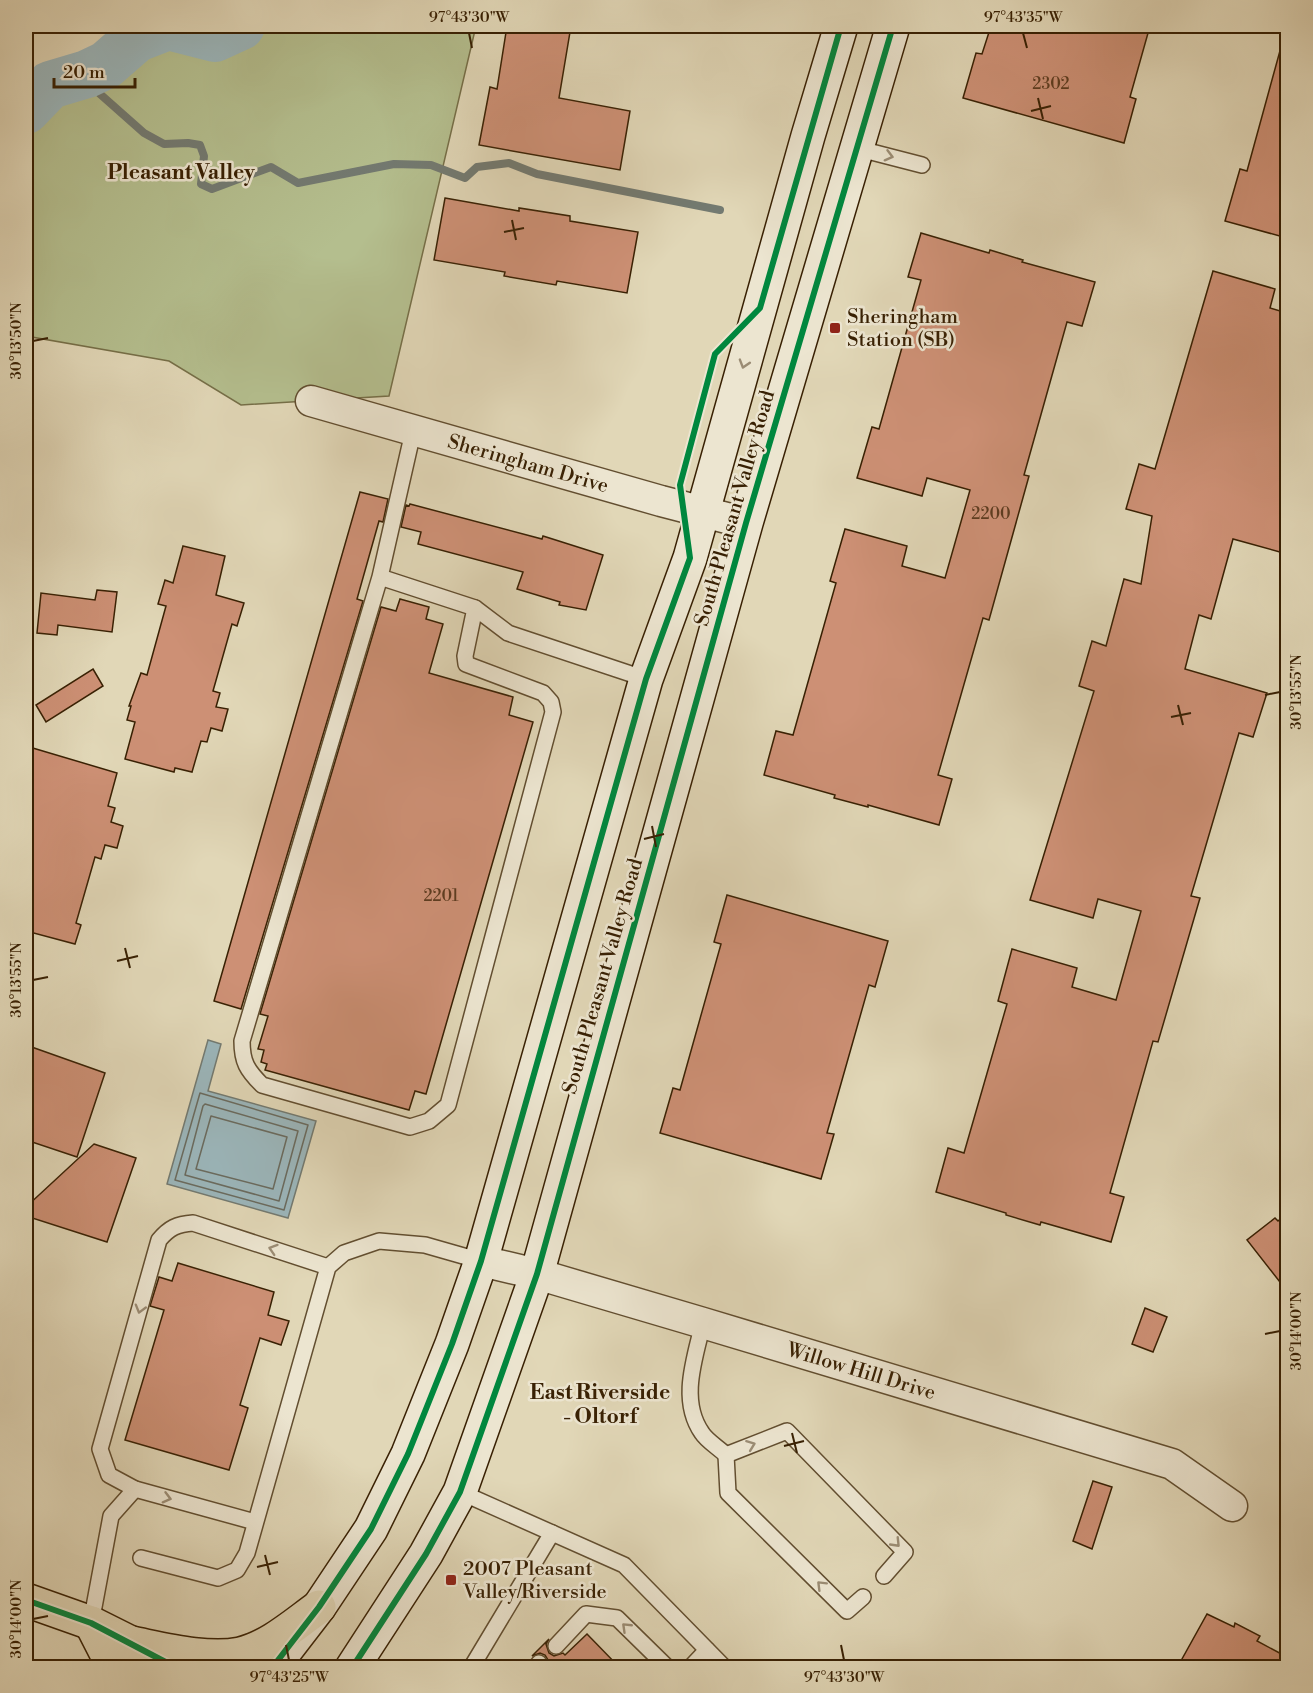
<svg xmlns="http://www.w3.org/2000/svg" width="1313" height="1693" viewBox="0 0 1313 1693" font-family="'Libre Bodoni',serif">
	<rect width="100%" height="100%" fill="#e1d7b7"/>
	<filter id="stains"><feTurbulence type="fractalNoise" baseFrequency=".00333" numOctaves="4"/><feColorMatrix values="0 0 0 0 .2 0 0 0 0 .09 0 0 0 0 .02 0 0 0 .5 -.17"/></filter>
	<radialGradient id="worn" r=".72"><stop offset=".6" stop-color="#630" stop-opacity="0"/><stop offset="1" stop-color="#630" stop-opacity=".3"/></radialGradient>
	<polygon fill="#b4be8e" stroke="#766f48" stroke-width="1.5" points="256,26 476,26 389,396 241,405 169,361 26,336 26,121 41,101 79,90 168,35 218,48 247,34"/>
	<polygon fill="#9bb6bb" stroke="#737a71" stroke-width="1.5" points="208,1040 221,1044 208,1091 316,1121 288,1218 167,1184"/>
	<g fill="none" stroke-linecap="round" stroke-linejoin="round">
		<g stroke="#6a6b5f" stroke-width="1.5">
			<polygon points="200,1093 308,1125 284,1210 175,1180"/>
			<polygon points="205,1104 298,1131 279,1201 185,1175 203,1106"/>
			<polygon points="211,1116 287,1137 273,1189 196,1169"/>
		</g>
		<polyline stroke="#737a71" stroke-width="8" points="87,74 100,94 144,133 164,144 188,143 200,145 204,156 201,184 212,189 271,167 298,183 394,164 431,165 465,178 477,167 509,163 537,174 720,210"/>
		<polyline stroke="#9bb6bb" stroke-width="48" points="26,110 50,85 87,74 106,65 137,38 168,26 215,38 241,26"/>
	</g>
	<g fill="#cd9075" stroke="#382003" stroke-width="1.5">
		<polygon points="507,26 571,26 559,98 630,111 620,170 479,145 490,87 497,89"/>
		<polygon points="991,26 1150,26 1130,97 1136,99 1124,143 963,98 976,53 982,54"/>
		<polygon points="1281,47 1287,48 1287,238 1225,221 1240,169 1247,171"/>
		<polygon points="445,198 519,211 519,208 570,216 570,221 638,232 627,293 557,281 556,285 504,276 505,272 434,260"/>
		<polygon points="921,233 989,253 990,250 1023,260 1022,262 1095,282 1082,326 1067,322 1024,475 1029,476 989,620 983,618 938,775 952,779 939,825 868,805 868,807 834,798 835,795 764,775 776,731 793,735 836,583 830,581 845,529 907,546 902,566 945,578 970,490 927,478 922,496 857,478 872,427 879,429 921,280 908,277"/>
		<polygon points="1213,271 1275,289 1270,308 1287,313 1287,554 1233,539 1211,619 1199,615 1185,669 1267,693 1253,737 1239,733 1191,896 1200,898 1158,1042 1153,1041 1110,1193 1124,1197 1111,1242 1041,1222 1040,1225 1006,1215 1006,1213 936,1192 948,1148 964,1153 1007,1004 998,1001 1012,949 1077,968 1072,987 1116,1000 1141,911 1098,899 1093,918 1030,900 1094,691 1079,686 1092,641 1106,646 1124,579 1141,584 1152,516 1126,509 1139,464 1155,469"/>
		<polygon points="360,492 388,499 383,522 379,521 357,599 363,601 241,1009 214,1001"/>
		<polygon points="410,504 542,539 543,536 603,555 586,610 559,605 560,602 517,589 523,572 418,544 421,532 401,527 406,505 409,506"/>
		<polygon points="183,546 225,556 216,595 244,603 237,626 232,624 213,691 220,693 216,707 228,709 222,731 211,728 207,742 201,741 192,772 175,768 174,772 125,759 135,722 127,720 131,706 129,706 141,673 147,675 166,606 158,604 165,580 173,583"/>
		<polygon points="97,590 117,592 112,632 58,625 57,635 37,633 41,593 95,600"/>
		<polygon points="400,599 429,607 426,619 443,624 429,673 513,697 509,715 533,722 426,1094 415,1091 409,1110 265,1070 267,1064 261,1062 264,1050 258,1049 268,1016 260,1014 381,607 396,611"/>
		<polygon points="93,669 103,686 46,722 36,705"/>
		<polygon points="26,746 117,773 108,806 115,808 111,822 123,826 117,848 105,845 101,859 95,857 76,923 81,925 75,944 26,931"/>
		<polygon points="727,895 888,941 875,987 869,985 827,1133 834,1134 821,1179 660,1133 673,1088 680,1090 721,944 714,942"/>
		<polygon points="26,1045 105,1073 77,1157 26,1140"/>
		<polygon points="94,1144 136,1158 107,1242 26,1216 26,1207"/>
		<polygon points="1287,1213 1287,1291 1247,1240 1275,1218 1278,1221"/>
		<polygon points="178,1263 274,1292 268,1315 289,1321 281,1345 260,1338 240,1405 248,1408 229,1470 125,1440 164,1310 150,1306 159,1277 172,1281"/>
		<polygon points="1145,1308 1167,1317 1153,1352 1132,1344"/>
		<polygon points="1093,1481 1112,1487 1092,1549 1073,1541"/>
		<polygon points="1207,1614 1234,1627 1235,1623 1260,1636 1257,1641 1287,1657 1287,1668 1182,1668 1185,1661 1182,1659"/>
		<polygon points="587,1634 620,1668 547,1668 548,1660 545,1655 540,1653 532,1656 549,1639 546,1644 549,1653 554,1656 563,1653 565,1655"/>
	</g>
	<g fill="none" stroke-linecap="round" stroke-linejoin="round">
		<defs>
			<g id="service">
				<polyline points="856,148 922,165"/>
				<path d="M 380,577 L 475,608 L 465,656 L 466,664 L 543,693 L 551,702 L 553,712 L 448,1105 L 429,1121 L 410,1127 L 262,1085 C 247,1070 242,1062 242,1041 L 380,577 L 413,432"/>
				<polyline points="475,608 508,633 646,679"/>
				<path d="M 703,1323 C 695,1358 679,1400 702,1433 C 707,1441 719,1448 726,1455"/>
				<polyline points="460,1492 624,1565 725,1668"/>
				<path d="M 255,1522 L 135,1489 L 109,1475 L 100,1449 L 159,1240 C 169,1228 177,1224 193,1223 L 328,1267"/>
				<polyline points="141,1558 218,1578 237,1570 247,1553 328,1267 344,1253 379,1241 425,1245 481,1261"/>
				<polyline points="863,1597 847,1611 728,1493 726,1455 787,1431 905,1552 884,1576"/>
				<polyline points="91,1623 111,1516 135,1489"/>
				<polyline points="556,1646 586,1614 617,1618 668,1668"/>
				<polyline points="471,1668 552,1533"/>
				<polyline points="535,1668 539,1663"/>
				<polyline points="690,1668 707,1650"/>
			</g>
			<g id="minor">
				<path id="s1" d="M 311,401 L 661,501 L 746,523"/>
				<path id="s2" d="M 481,1261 L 537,1274 L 703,1323 L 1172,1464 L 1232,1506"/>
			</g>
			<g id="secondary">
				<polyline points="272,1668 319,1607 371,1529 408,1454 452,1344 481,1261 646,679 690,558 808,136 841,26"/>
				<polyline points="352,1668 426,1554 460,1492 537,1274 746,523 893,26"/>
			</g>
			<g id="primary">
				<polyline points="26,1600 91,1623 151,1653"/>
				<polyline points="91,1623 114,1668"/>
				<path d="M 131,1643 C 162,1649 208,1661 240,1654 C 270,1647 295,1624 319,1607"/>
			</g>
		</defs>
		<use href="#service" stroke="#624e30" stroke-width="18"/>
		<use href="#minor" stroke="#624e30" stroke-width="33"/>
		<use href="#secondary" stroke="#382003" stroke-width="36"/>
		<use href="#primary" stroke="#382003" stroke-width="36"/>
		<use href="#service" stroke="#ece5d0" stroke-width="15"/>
		<use href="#minor" stroke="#ece5d0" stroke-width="30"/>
		<use href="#secondary" stroke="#ece5d0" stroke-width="33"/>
		<use href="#primary" stroke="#e1d7b7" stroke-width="33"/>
		<defs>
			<g id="cycleway">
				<polyline points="26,1600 91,1623 177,1668"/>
				<polyline points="272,1668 319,1607 371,1529 408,1454 452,1344 481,1261 646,679 690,558 680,485 715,354 760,308 841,26"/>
				<polyline points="352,1668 426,1554 460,1492 537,1274 746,523 893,26"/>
			</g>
		</defs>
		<use href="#cycleway" stroke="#ece5d0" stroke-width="10"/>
		<use href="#cycleway" stroke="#00873e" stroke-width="6"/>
	</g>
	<defs><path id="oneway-chevron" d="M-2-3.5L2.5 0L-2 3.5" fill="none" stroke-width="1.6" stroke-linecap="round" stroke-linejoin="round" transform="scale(1.5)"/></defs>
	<g stroke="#9b8c74">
		<use href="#oneway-chevron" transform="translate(889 156) rotate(15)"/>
		<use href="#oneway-chevron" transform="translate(744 364) rotate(107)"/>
		<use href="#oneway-chevron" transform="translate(273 1249) rotate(-162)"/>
		<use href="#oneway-chevron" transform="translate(140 1309) rotate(106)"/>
		<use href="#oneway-chevron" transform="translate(751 1445) rotate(-21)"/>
		<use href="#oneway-chevron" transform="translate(167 1498) rotate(15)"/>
		<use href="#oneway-chevron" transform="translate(896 1543) rotate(46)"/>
		<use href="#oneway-chevron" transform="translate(821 1585) rotate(-135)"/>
		<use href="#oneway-chevron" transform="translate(626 1627) rotate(-136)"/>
	</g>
	<path fill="none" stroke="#382003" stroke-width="2" d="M 469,33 L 472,48M 1023,33 L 1027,48M 1038,98 L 1043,119M 1031,111 L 1051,106M 512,220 L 516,240M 504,232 L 524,228M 33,341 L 48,338M 1265,695 L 1280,692M 1178,705 L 1183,725M 1171,717 L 1191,713M 652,826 L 656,847M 644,839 L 664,834M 125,948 L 130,968M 117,961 L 138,956M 33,980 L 48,977M 1265,1334 L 1280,1331M 792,1433 L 797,1453M 784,1446 L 804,1441M 265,1555 L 270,1575M 257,1567 L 278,1562M 33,1619 L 48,1616M 286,1645 L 289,1660M 841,1645 L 844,1660"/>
	<g fill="#8f2418" stroke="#ece5d0" stroke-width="2">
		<rect x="829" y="322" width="12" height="12" rx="3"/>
		<rect x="445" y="1574" width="12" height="12" rx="3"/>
	</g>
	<g text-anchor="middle" stroke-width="5" stroke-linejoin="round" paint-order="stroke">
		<g font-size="16" fill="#5d3c20">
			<text x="1051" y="89">2302</text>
			<text x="991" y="519">2200</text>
			<text x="441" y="901">2201</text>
		</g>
		<g font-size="20" fill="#382003" stroke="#ece5d0" text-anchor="start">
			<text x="847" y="323">Sheringham<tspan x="847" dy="23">Station (SB)</tspan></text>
			<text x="463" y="1575">2007 Pleasant<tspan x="463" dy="23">Valley/Riverside</tspan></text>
		</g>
		<g font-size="20" fill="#382003" stroke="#ece5d0">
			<text dy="7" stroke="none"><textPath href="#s1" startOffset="226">Sheringham Drive</textPath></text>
			<text transform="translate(734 508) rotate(-74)" y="7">South Pleasant Valley Road</text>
			<text transform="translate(602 976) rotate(-74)" y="7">South Pleasant Valley Road</text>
			<text dy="7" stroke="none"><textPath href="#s2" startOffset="396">Willow Hill Drive</textPath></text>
		</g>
		<g font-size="21" font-weight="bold" fill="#382003" stroke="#ece5d0">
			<text x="181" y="179">Pleasant Valley</text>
			<text x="600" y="1399">East Riverside<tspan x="600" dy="24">- Oltorf</tspan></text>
		</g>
	</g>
	<rect width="1313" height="1693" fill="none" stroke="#e1d7b7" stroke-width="66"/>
	<path d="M54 78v9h81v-9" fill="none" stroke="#382003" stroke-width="3"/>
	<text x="63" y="78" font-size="18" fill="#382003" stroke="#ece5d0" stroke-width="4.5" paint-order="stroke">20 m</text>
	<rect x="33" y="33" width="1247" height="1627" fill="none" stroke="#382003" stroke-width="2"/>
	<g font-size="15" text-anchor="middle" fill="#382003">
		<text x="469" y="22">97°43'30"W</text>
		<text x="1023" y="22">97°43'35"W</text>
		<text transform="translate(16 341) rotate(-90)" y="5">30°13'50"N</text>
		<text transform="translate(1296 692) rotate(-90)" y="5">30°13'55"N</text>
		<text transform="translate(16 980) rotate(-90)" y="5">30°13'55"N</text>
		<text transform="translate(1296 1331) rotate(-90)" y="5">30°14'00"N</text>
		<text transform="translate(16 1619) rotate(-90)" y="5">30°14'00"N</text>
		<text x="289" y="1682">97°43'25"W</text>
		<text x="844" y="1682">97°43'30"W</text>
	</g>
	<rect width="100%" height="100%" filter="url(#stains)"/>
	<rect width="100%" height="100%" fill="url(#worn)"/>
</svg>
